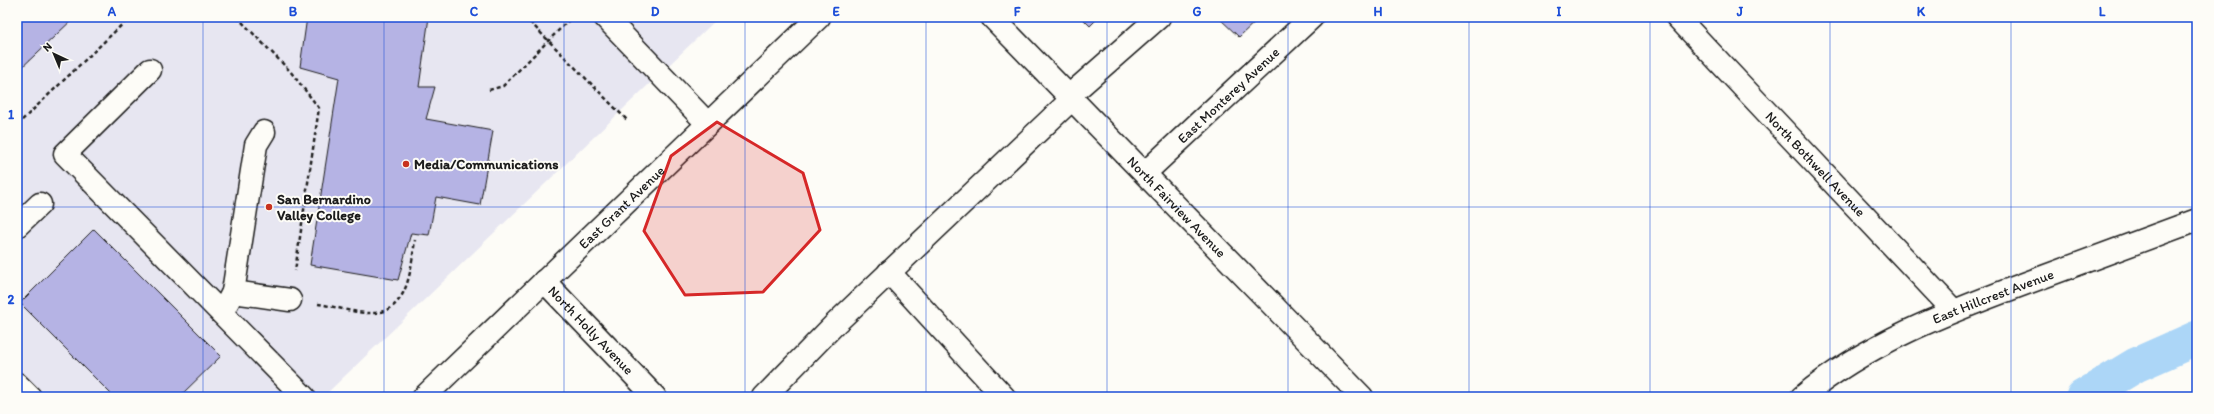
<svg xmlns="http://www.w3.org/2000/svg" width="2214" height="414" viewBox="0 0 2214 414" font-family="Itim,sans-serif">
	<rect width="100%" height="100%" fill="#fdfcf7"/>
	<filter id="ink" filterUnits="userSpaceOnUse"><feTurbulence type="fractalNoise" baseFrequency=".025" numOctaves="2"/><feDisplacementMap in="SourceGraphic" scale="8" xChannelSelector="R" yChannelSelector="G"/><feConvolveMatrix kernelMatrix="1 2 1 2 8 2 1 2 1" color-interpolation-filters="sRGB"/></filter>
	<g filter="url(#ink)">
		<polygon fill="#e7e6f1" points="17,17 719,17 323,397 17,397"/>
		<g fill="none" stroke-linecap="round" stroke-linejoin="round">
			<polyline stroke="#acd6f7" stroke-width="35" points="2083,397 2136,365 2197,338"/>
		</g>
		<g fill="#b5b3e4" stroke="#1c1c1c">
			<polygon points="17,17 75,17 17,72"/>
			<polygon points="307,17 429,17 419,87 435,87 426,119 493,131 480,205 436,197 429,235 411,233 398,280 310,265 339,78 300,67"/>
			<polygon points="1081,17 1099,17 1090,26"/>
			<polygon points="1218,17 1260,17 1239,37"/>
			<polygon points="94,229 221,356 179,397 114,397 20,303"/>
		</g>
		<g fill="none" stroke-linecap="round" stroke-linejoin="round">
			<defs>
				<g id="minor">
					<polyline points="605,17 707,123"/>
					<path id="s1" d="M 992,17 L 1362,397"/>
					<path id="s2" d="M 1677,17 L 1954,311"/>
					<polyline points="150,70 65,154 304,397"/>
					<polyline points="1069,96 1159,17"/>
					<path id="s3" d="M 1145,173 L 1312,17"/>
					<polyline points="17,226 40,204"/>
					<polyline points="889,272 1004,397"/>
					<path id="s4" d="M 544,281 L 655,397"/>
					<polyline points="233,292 290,300"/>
					<polyline points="222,313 233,292 256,145 264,132"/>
					<polyline points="17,384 30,397"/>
					<path id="s5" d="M 424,397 L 819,17"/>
					<polyline points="764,397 834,325 1072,99"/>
					<path id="s6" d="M 1802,397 C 1867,343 1946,313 2024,284 C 2082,263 2139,241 2197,220"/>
				</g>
			</defs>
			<use href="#minor" stroke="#1c1c1c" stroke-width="25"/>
			<g stroke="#1c1c1c" stroke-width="2.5" stroke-dasharray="4 3" stroke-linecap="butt">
				<polyline points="237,17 290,71 319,108 295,271"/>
				<polyline points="525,17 627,120"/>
				<polyline points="489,90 503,86 570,19"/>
				<polyline points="17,125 130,17"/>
				<path d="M 318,304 C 334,306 357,314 373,313 C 409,312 411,267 415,240"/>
			</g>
			<use href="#minor" stroke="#fdfcf7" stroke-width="22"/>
		</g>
	</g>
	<path fill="#d62828" fill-opacity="0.2" stroke="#d62828" stroke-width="3" stroke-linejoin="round" d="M 717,122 L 803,173 L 820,230 L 763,292 L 685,295 L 644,231 L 671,156 Z"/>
	<path fill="none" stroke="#1d4ed8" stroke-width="1" stroke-opacity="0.55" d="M 203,17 L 203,397M 384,17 L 384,397M 564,17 L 564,397M 745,17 L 745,397M 926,17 L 926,397M 1107,17 L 1107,397M 1288,17 L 1288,397M 1469,17 L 1469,397M 1650,17 L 1650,397M 1830,17 L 1830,397M 2011,17 L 2011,397M 17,207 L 2197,207"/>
	<g fill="#c8321e" stroke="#fdfcf7" stroke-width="1.5">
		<circle cx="406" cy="164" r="4"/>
		<circle cx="269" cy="207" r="4"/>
	</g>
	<g text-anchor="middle" stroke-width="4" stroke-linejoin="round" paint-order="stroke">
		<g font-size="14" fill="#1c1c1c" stroke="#fdfcf7">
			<text dy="5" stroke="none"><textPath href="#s3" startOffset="114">East Monterey Avenue</textPath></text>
			<text dy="5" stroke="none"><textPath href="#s2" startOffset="202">North Bothwell Avenue</textPath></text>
			<text dy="5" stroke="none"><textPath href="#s5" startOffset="274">East Grant Avenue</textPath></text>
			<text dy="5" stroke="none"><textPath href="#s1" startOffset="265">North Fairview Avenue</textPath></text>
			<text dy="5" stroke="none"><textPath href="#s6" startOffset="217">East Hillcrest Avenue</textPath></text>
			<text dy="5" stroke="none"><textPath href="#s4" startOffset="68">North Holly Avenue</textPath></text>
		</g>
		<g font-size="14" font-weight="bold" fill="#1c1c1c" stroke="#fdfcf7" text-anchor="start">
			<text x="414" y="169">Media/Communications</text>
			<text x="277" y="204">San Bernardino<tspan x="277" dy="16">Valley College</tspan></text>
		</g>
	</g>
	<rect width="2214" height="414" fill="none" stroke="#fdfcf7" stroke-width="44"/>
	<g transform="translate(54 54) rotate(316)" stroke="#fdfcf7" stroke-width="3" paint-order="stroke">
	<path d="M0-3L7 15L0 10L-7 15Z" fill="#1c1c1c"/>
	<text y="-6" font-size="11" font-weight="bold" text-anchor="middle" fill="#1c1c1c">N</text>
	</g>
	<rect x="22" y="22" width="2170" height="370" fill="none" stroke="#1d4ed8" stroke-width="1.5"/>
	<g font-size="13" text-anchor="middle" font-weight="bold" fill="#1d4ed8">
		<text x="112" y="16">A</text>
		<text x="293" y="16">B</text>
		<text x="474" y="16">C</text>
		<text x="655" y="16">D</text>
		<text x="836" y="16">E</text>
		<text x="1017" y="16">F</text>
		<text x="1197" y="16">G</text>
		<text x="1378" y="16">H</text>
		<text x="1559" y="16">I</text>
		<text x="1740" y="16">J</text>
		<text x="1921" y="16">K</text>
		<text x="2102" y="16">L</text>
		<text x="11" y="119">1</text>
		<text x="11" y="304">2</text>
	</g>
</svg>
